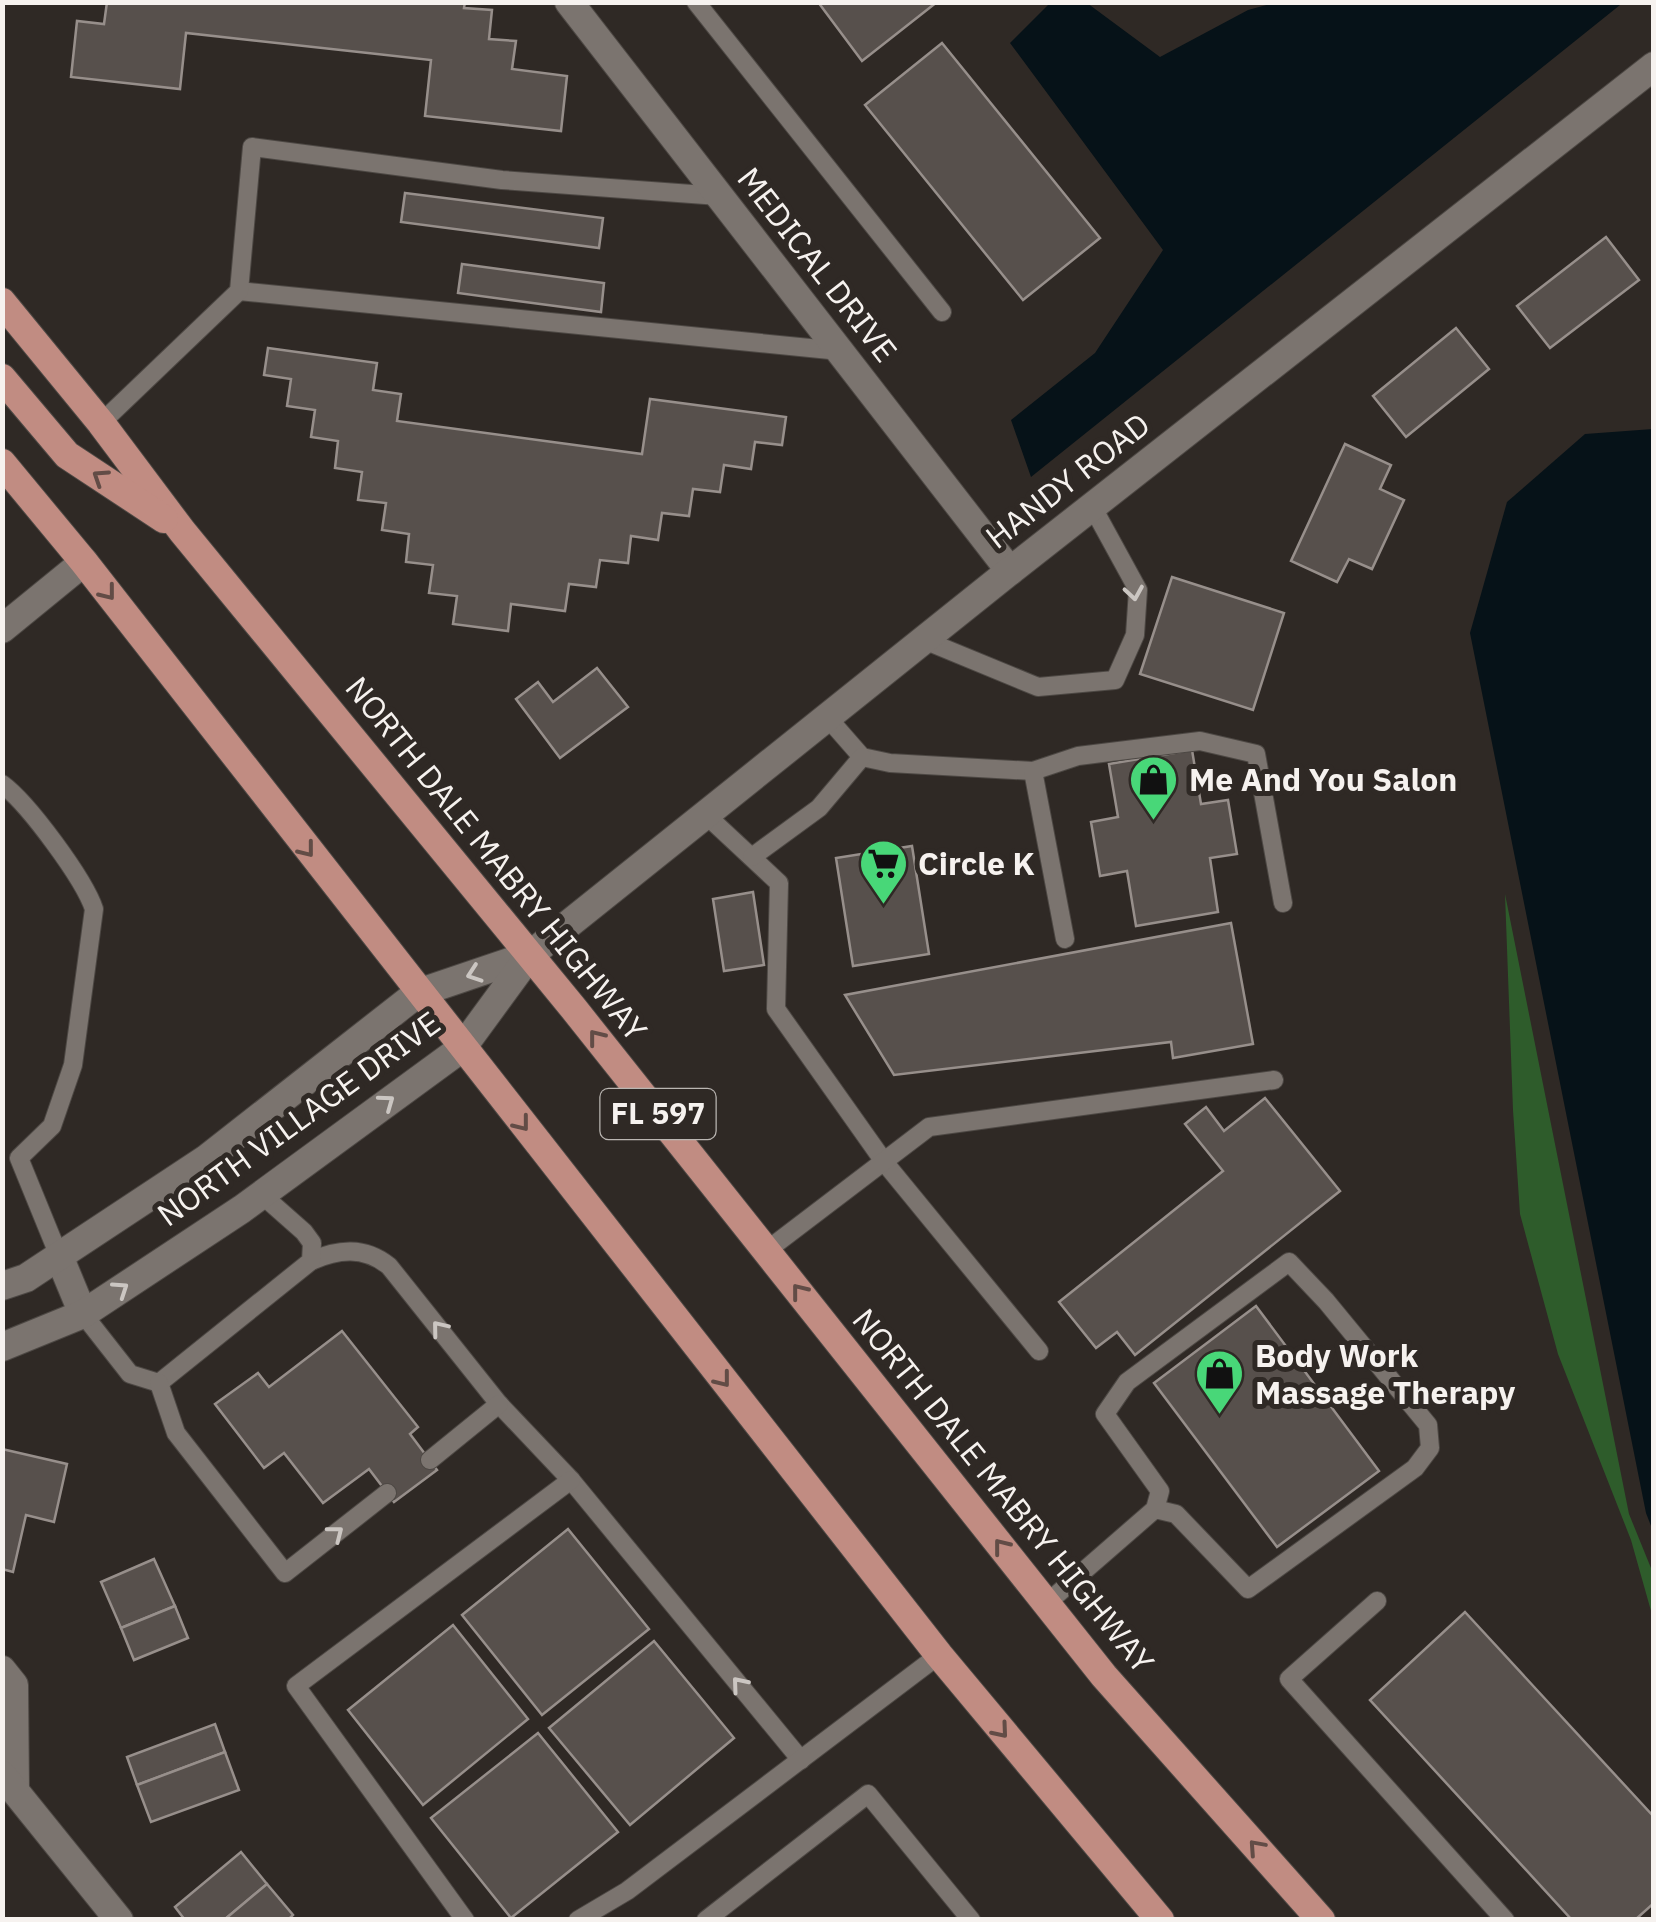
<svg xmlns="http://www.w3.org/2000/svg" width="1656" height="1922" viewBox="0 0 1656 1922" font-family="'IBM Plex Sans',sans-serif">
	<rect width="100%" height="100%" fill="#2f2925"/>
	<polygon fill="#2e5c2b" points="1505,894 1629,1514 1653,1573 1653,1618 1631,1540 1558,1354 1520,1214 1513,1110"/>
	<g fill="#061218">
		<polygon points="1619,3 1620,5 1031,477 1011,420 1095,353 1163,250 1010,43 1050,3 1087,3 1160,57 1248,10 1274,3"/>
		<polygon points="1653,429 1654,429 1653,1531 1646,1513 1470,633 1507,502 1585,434"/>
	</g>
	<g fill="#57504c" stroke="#978f8b" stroke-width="2.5">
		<polygon points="107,2 465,2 464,8 492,10 489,39 516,41 512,69 567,76 561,131 425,116 431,60 377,54 186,33 180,89 71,77 77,21 104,24"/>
		<polygon points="818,2 937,2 862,61"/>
		<polygon points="942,43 1100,238 1023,300 865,105"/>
		<polygon points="405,193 603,218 599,248 401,222"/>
		<polygon points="1606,237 1639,280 1550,348 1517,306"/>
		<polygon points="462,264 604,283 601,312 458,293"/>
		<polygon points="1456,328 1489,369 1406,437 1373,396"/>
		<polygon points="268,348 377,363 373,390 401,394 397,421 642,454 650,399 786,417 782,445 755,442 751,469 724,465 720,492 693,489 689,516 662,513 658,540 631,536 628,563 600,560 596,587 569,584 565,611 511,604 508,631 453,624 457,596 429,593 433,565 406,562 409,534 382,530 386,503 358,500 362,472 335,468 338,441 311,437 315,410 287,406 291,379 264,375"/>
		<polygon points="1345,444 1391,465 1380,489 1404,500 1372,569 1349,559 1337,582 1291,561"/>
		<polygon points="1172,577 1284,613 1253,710 1140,674"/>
		<polygon points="597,668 628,707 560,758 516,699 538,682 553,702"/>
		<polygon points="1192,750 1201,804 1228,800 1237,854 1210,858 1218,912 1136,926 1127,871 1100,876 1091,822 1118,817 1109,764"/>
		<polygon points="912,846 929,954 853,966 836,858"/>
		<polygon points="753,892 764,965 724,971 713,899"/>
		<polygon points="1231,923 1253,1044 1173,1058 1171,1042 894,1075 845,995"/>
		<polygon points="1265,1098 1340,1191 1135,1355 1117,1332 1096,1348 1059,1302 1223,1171 1185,1124 1206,1107 1224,1131"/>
		<polygon points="1256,1306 1379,1471 1277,1547 1154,1383"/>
		<polygon points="342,1331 418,1427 410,1434 437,1470 394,1502 369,1469 323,1503 284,1453 264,1468 215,1404 258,1373 269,1387"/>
		<polygon points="2,1449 67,1464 54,1522 26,1515 13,1572 2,1569"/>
		<polygon points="568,1529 649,1629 542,1715 462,1615"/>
		<polygon points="154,1559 175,1606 121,1628 101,1582"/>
		<polygon points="175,1606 188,1638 134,1660 121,1628"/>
		<polygon points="1465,1612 1654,1817 1654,1903 1635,1920 1572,1920 1370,1700"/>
		<polygon points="453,1625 528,1719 423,1805 348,1710"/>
		<polygon points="654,1641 734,1738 630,1825 549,1728"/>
		<polygon points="215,1724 225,1752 137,1785 127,1757"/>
		<polygon points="538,1733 618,1832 511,1918 431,1818"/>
		<polygon points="225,1752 239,1790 151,1822 137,1785"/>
		<polygon points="241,1852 267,1884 224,1920 185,1920 175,1907"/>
		<polygon points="267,1884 293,1915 288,1920 224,1920"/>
	</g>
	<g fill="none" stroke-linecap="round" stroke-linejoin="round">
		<defs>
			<g id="service">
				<polyline points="696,2 942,312"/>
				<polyline points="239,291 840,351"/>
				<polyline points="101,423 239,291 252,147 502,180 719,196"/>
				<polyline points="924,640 1038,687 1115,680 1135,635 1138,590 1092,506"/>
				<polyline points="827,717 862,757 890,763 1033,771 1078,756 1200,741 1256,754 1283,903"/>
				<polyline points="1033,771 1065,939"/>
				<path d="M 2,784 C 28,803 84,879 94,909 L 73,1065 L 52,1126 L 19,1158 L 59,1256"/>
				<polyline points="705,814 779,883 776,1009 885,1163 1039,1351"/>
				<polyline points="752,857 819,808 862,757"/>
				<polyline points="766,1251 929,1127 1274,1080"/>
				<path d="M 311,1261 C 338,1249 364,1246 389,1266 L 499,1404 L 571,1480 L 801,1760"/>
				<polyline points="83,1314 130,1374 159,1383 311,1261 312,1243 304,1232 261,1194"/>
				<polyline points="159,1383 176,1433 285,1573 387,1493"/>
				<polyline points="430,1460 499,1404"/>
				<polyline points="1377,1601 1289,1679 1505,1920"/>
				<polyline points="1047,1603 1155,1509 1160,1491 1105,1414 1127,1382 1289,1262 1326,1301 1428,1425 1430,1448 1415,1468 1248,1589 1176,1514 1155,1509"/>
				<polyline points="465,1920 296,1686 571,1480"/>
				<polyline points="578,1920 627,1891 939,1655"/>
				<polyline points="706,1920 868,1794 971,1920"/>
			</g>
			<g id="minor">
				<polyline points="569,2 1010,571"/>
				<polyline points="2,629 84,562"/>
				<polyline points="2,1670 14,1685 15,1790"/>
				<polyline points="2,1775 119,1920"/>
			</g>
			<g id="tertiary">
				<polyline points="59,1256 83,1314"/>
				<polyline points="2,1286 26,1278 206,1159 418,993 530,955"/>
				<polyline points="2,1347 83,1314 242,1209 462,1048 530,955 1010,571 1654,66"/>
			</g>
			<g id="primary">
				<polyline points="2,302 101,423 182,531 574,1009 1104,1676 1321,1920"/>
				<polyline points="2,378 67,455 164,519"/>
				<polyline points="2,463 84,562 939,1655 1160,1920"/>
			</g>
		</defs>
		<use href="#service" stroke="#4d4844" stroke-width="20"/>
		<use href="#minor" stroke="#4d4844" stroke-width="30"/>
		<use href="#tertiary" stroke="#4d4844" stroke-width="30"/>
		<use href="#primary" stroke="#4d4844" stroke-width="30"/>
		<use href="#service" stroke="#7b746f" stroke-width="18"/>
		<use href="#minor" stroke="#7b746f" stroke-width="28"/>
		<use href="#tertiary" stroke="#7b746f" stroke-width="28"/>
		<use href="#primary" stroke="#c18c82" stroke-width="28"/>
	</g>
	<defs><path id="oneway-chevron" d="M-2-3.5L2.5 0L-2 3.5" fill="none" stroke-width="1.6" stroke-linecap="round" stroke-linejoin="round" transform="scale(2.5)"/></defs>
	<g stroke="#624c46">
		<use href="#oneway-chevron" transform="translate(100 477) rotate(-147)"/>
		<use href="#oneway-chevron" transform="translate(108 593) rotate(52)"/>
		<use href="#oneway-chevron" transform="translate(307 850) rotate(52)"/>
		<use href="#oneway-chevron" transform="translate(596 1037) rotate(-128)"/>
		<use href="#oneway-chevron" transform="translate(522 1124) rotate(52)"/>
		<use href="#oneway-chevron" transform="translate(799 1291) rotate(-128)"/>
		<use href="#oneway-chevron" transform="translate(723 1380) rotate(52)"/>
		<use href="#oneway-chevron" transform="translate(1001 1546) rotate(-128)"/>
		<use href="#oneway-chevron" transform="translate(1001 1731) rotate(50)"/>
		<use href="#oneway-chevron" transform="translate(1256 1847) rotate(-132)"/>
	</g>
	<g stroke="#cbc6c2">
		<use href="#oneway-chevron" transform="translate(1134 593) rotate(81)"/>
		<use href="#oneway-chevron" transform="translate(474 974) rotate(161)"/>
		<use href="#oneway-chevron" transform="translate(387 1102) rotate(-36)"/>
		<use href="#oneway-chevron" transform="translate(121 1289) rotate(-34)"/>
		<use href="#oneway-chevron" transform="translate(439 1328) rotate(-129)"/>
		<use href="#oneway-chevron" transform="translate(336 1533) rotate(-38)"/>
		<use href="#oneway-chevron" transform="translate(739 1684) rotate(-130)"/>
	</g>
	<defs>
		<symbol id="shop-pin" viewBox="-11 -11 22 30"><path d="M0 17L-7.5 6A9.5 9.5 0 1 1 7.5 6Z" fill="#48d778" stroke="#2f2925"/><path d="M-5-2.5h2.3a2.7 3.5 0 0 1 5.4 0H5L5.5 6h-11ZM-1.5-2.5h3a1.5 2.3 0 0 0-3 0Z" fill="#111"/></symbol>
		<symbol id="supermarket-pin" viewBox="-11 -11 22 30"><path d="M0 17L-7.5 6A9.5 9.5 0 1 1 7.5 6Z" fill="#48d778" stroke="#2f2925"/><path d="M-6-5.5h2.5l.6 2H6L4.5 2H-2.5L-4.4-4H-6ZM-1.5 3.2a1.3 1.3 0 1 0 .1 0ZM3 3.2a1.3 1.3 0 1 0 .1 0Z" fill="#111"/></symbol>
	</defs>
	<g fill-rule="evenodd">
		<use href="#shop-pin" x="1126" y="752" width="55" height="75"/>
		<use href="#supermarket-pin" x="856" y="836" width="55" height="75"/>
		<use href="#shop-pin" x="1192" y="1346" width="55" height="75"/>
	</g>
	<g text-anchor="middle" stroke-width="10" stroke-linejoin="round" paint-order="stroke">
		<rect fill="#2f2925" stroke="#bab6b2" stroke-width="2.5" x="600.5" y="1089" width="115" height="50" rx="8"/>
		<g font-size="30" font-weight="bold" fill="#f6f2ef">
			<text x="658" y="1124">FL 597</text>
		</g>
		<g font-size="32" fill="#f6f2ef" stroke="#2f2925">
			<text transform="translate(817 265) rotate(52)" y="11">MEDICAL DRIVE</text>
			<text transform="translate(1068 481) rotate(-38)" y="11">HANDY ROAD</text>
			<text transform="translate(496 859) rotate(51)" y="11">NORTH DALE MABRY HIGHWAY</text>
			<text transform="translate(299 1119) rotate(-36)" y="11">NORTH VILLAGE DRIVE</text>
			<text transform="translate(1003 1491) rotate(51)" y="11">NORTH DALE MABRY HIGHWAY</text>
		</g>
		<g font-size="32" font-weight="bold" fill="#f6f2ef" stroke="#2f2925" text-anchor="start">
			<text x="1189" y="791">Me And You Salon</text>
			<text x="918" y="875">Circle K</text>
			<text x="1255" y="1367">Body Work<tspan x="1255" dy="37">Massage Therapy</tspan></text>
		</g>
	</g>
	<rect width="1656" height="1922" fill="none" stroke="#f6f2ef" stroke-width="10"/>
</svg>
